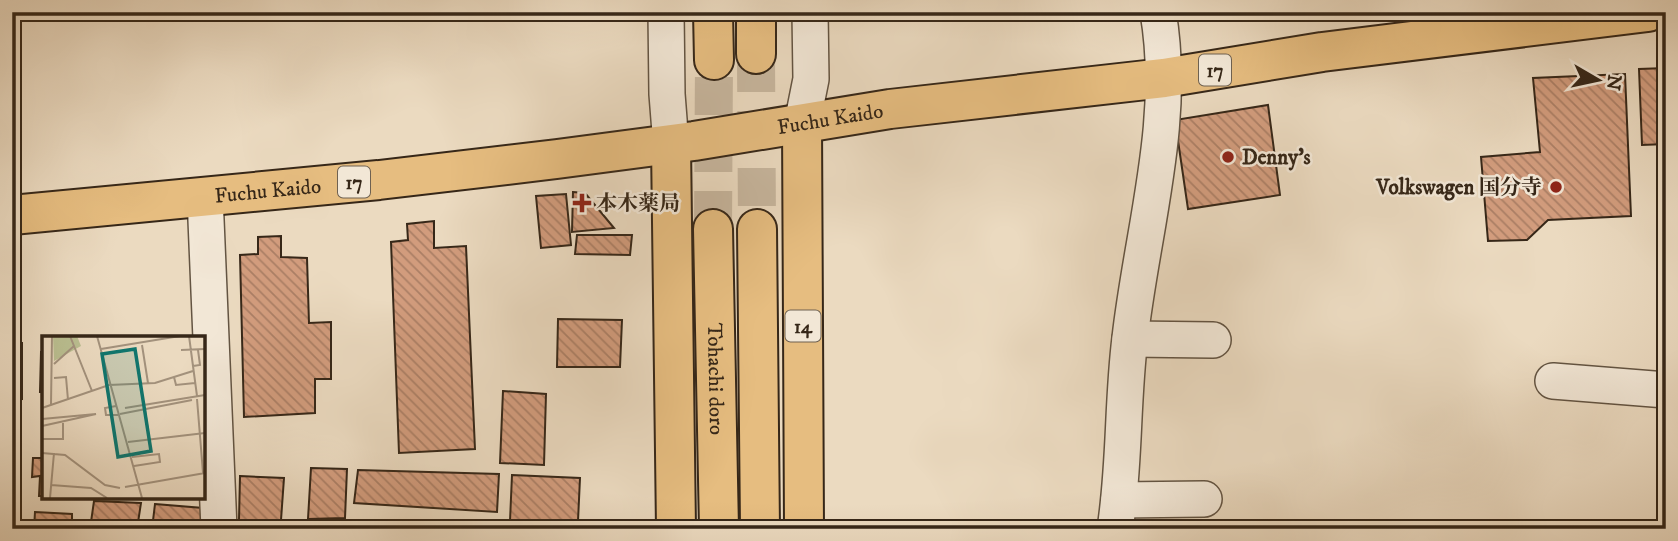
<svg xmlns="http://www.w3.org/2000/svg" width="1678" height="541" viewBox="0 0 1678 541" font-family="'IM FELL DW Pica','Noto Serif JP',serif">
	<defs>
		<pattern id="building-back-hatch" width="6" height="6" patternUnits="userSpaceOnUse" patternTransform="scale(1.75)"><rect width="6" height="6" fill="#d29c7d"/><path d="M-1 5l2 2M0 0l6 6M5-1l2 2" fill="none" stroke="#ab7f65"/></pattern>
	</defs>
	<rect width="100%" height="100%" fill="#ebdac0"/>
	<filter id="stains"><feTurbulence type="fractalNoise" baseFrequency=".00286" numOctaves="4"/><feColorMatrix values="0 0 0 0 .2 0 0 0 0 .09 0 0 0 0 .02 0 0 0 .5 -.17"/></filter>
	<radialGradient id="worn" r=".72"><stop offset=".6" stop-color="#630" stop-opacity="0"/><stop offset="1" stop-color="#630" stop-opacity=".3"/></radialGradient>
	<g fill="url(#building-back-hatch)" stroke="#362718" stroke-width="2">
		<polygon points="1666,68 1666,144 1642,145 1639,69"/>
		<polygon points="1625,74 1631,216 1548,220 1527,240 1488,241 1481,157 1540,152 1533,78"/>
		<polygon points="1268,105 1280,195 1188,209 1175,120"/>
		<polygon points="573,192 585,193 614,228 572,232"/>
		<polygon points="566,194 571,245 541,248 536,196"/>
		<polygon points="434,221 434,248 466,246 475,449 399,453 391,242 408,240 407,224"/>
		<polygon points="577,235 632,235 630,255 575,254"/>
		<polygon points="281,236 281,257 307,258 309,323 331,322 331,379 315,379 315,413 244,417 240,255 258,254 258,237"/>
		<polygon points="558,319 622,320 620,367 557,367"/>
		<polygon points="12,343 22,343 22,399 12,400"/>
		<polygon points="41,352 44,352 44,392 40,392"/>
		<polygon points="503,391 546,394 544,465 500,463"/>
		<polygon points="33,458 44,458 44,496 39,496 40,476 32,477"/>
		<polygon points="311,468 347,469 345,518 308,519"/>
		<polygon points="358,470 499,474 497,512 354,503"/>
		<polygon points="512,475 580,478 578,521 510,521"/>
		<polygon points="240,476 284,478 281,520 239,520"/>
		<polygon points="94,501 141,503 137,529 90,529"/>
		<polygon points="155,504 215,509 214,529 152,529"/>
		<polygon points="35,512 72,514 72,529 34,529"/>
	</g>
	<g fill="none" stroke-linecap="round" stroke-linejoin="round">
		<g stroke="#c7b69e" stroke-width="38" stroke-dasharray="38 19" stroke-linecap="butt">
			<polyline points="756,54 757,229"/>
			<polyline points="713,229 714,60"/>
		</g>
		<defs>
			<g id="minor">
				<polyline points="666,12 667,94 671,145"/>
				<polyline points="802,124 811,79 810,12"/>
				<polyline points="205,196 219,529"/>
				<polyline points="1130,339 1213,340"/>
				<polyline points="1553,381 1666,390"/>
				<polyline points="1119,500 1204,499"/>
				<path d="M 1115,529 C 1125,466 1122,402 1130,338 C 1142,231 1177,121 1158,12"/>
			</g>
			<g id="major">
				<polyline points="713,12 714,60"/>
				<polyline points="756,54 756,12"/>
				<polyline points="802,124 804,529"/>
				<polyline points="671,145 676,529"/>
				<path id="s1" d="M 12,215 L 379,180 L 557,159 L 694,141 L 890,109 L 1164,78 L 1322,52 L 1648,12"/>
				<path id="s2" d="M 713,229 L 719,529"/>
				<polyline points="757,229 760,529"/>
			</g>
		</defs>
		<use href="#minor" stroke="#635442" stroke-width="38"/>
		<use href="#major" stroke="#362718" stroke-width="42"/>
		<use href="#minor" stroke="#f2e7d6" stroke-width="35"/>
		<use href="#major" stroke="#e6bd80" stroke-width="38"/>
	</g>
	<g fill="#8f2418" stroke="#f2e7d6" stroke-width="2.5">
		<circle cx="1228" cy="157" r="7"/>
		<circle cx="1556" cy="187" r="7"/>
		<path d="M578.5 192.5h7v7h7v7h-7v7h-7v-7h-7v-7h7z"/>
	</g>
	<g text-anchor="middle" stroke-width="5" stroke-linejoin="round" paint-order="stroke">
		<g fill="#f2e7d6" stroke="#6e6151" stroke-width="2">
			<rect x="1199" y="54.5" width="32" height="31" rx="5"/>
			<rect x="338" y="166.5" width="32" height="31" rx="5"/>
			<rect x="785.5" y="310.5" width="35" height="31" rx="5"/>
		</g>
		<g font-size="19" font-weight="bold" fill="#362718">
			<text x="1215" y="77">17</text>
			<text x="354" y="189">17</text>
			<text x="803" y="333">14</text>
		</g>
		<g font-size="21" fill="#362718" stroke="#f2e7d6">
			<text dy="7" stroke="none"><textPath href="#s1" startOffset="824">Fuchu Kaido</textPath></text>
			<text dy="7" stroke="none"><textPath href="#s1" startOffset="257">Fuchu Kaido</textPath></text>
			<text dy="7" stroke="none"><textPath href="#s2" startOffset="150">Tohachi doro</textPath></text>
		</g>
		<g font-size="21" font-weight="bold" fill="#362718" stroke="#f2e7d6" text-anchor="start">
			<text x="1242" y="164">Denny's</text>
			<text x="1542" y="194" text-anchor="end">Volkswagen 国分寺</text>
			<text x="596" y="210">本木薬局</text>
		</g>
	</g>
	<g transform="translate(42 336)">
		<rect width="163" height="163" fill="#ebdac0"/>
		<path d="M 11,0 L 35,0 L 39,10 L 12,25 Z" fill="#babf91"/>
		<path fill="none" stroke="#a3927d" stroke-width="2" d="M 28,0 L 50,55M 55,0 L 100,162M 147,0 L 155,60M 100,9 L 106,47M 59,13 L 138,0M 139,14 L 163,13M 12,28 L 32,10M 151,30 L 158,29 L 156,14M 132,41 L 134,49 L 153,47M 12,42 L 24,41 L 26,64M 155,63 L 161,137M 9,68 L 10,0M 74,70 L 63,72 L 64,79 L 76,79M 0,72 L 67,49 L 113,47 L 151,35M 83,72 L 163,59M 103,74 L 107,102M 78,78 L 150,64M 0,83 L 54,78 L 0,90M 0,103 L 21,103 L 21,87M 86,106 L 163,97M 0,117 L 23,119 L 63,149 L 78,152M 90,121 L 117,118 L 118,126 L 92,130M 9,149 L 49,152 L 65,162M 83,151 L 163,137M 8,162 L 12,117"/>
		<path fill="#0f766e" fill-opacity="0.15" stroke="#0f766e" stroke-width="3.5" d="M 93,13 L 109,115 L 76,121 L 60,18 Z"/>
		<rect width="163" height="163" fill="none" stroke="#362718" stroke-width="3.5"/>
	</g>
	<rect width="1678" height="541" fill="none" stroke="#ebdac0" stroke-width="42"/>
	<rect x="14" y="14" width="1650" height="513" fill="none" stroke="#362718" stroke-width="3.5"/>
	<rect x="21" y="21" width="1636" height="499" fill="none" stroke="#362718" stroke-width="2"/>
	<g transform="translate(1598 80) rotate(99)" stroke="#f2e7d6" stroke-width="5" paint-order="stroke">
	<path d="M0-5L12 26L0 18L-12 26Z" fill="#362718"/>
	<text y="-10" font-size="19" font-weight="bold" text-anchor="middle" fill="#362718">N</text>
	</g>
	<rect width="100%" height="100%" filter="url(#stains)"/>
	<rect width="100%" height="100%" fill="url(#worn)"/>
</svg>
